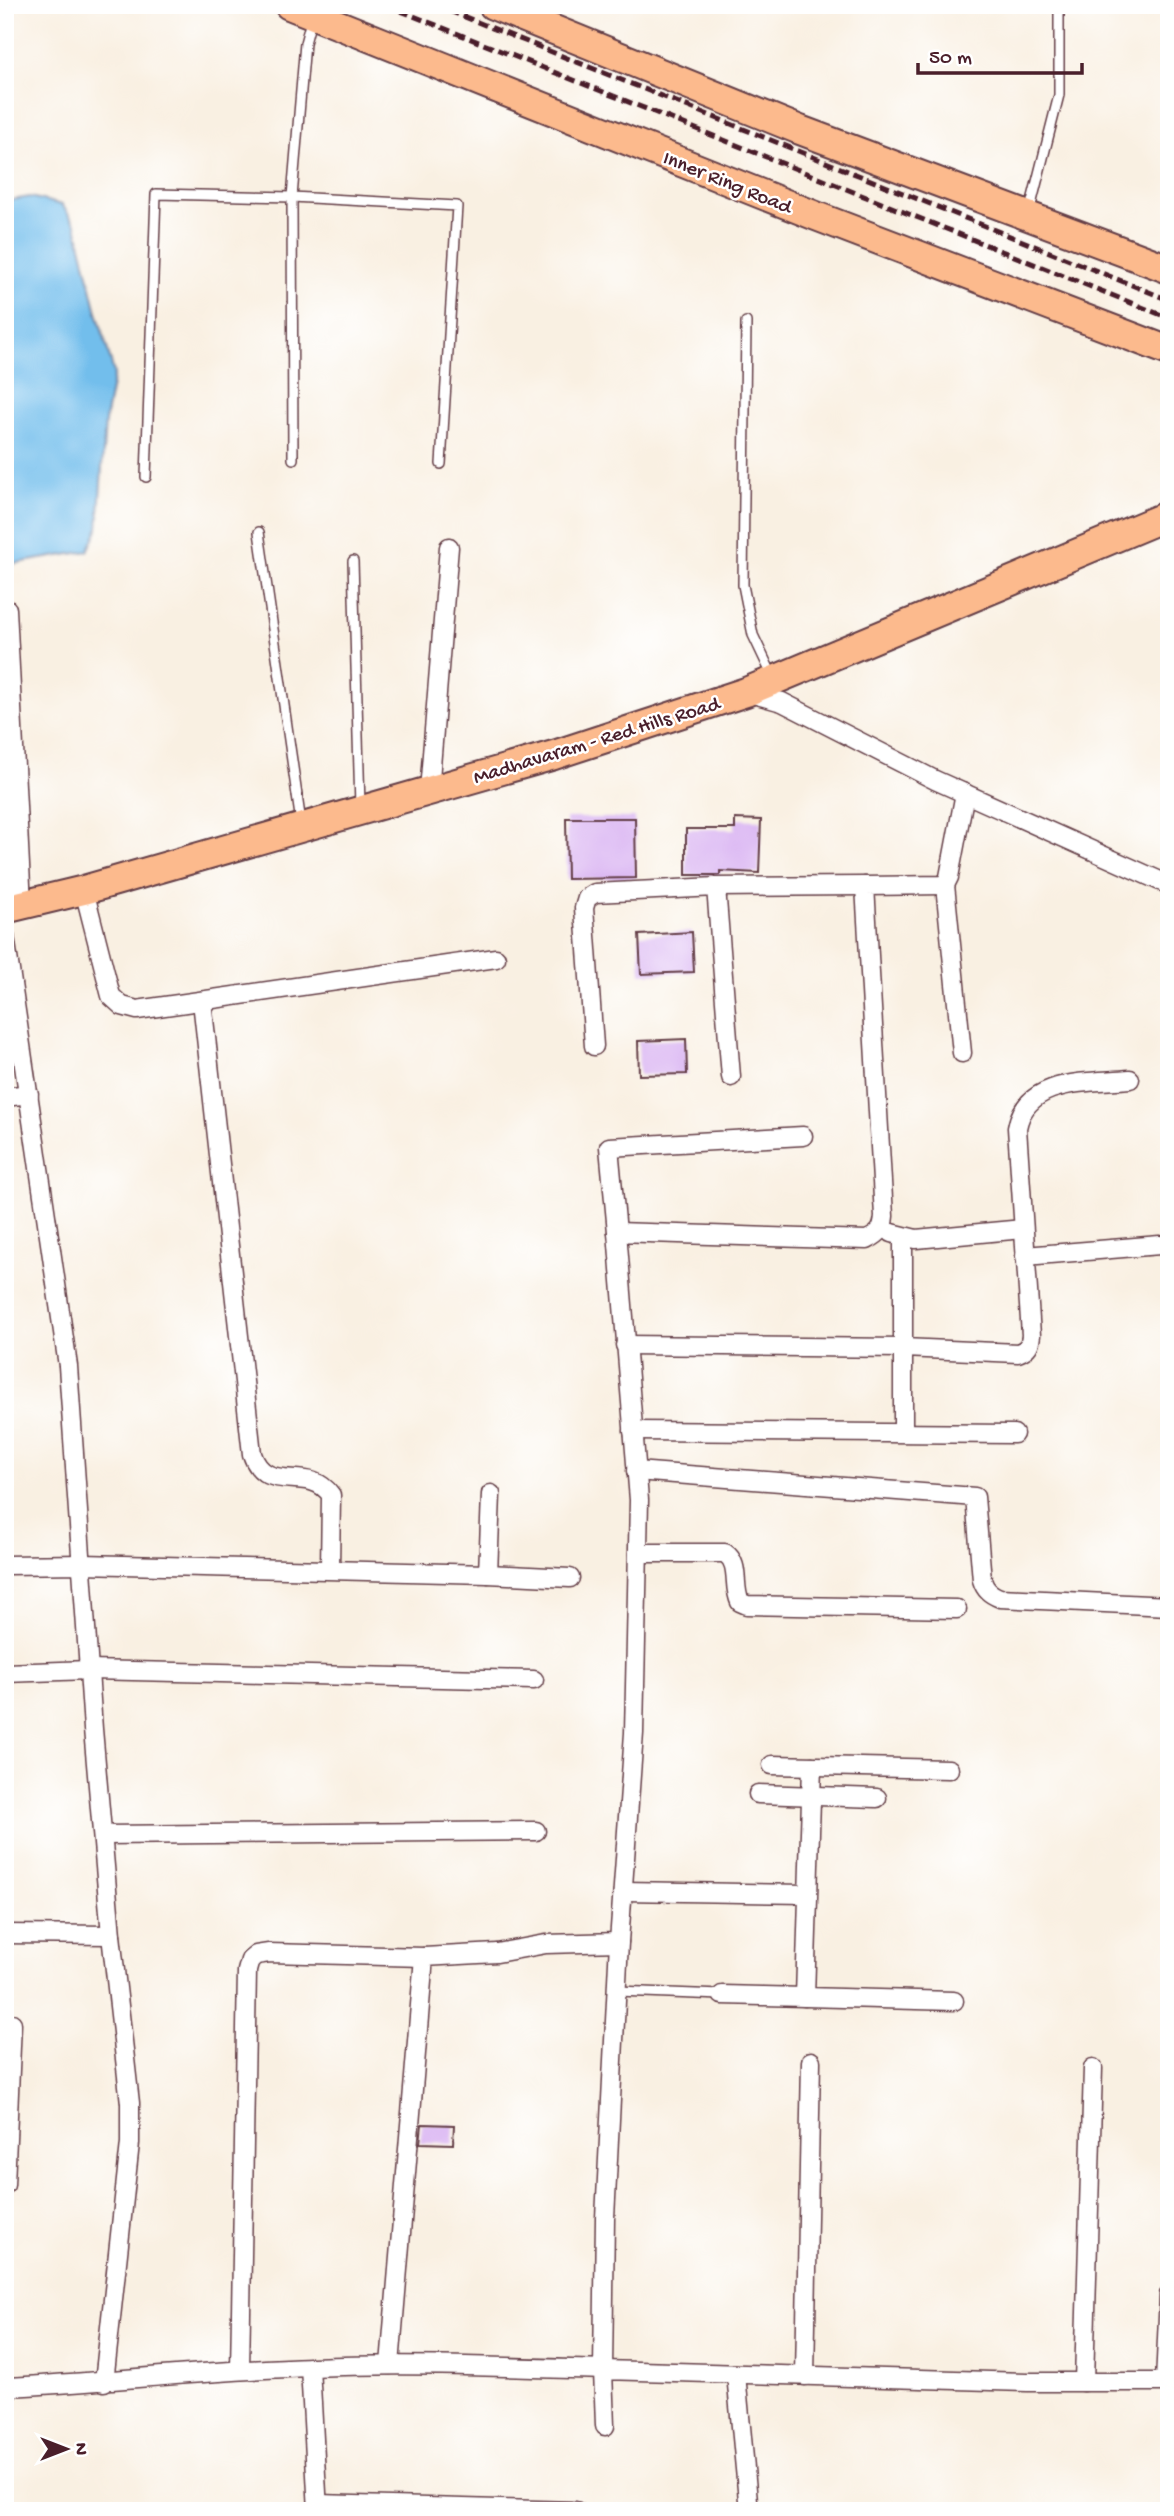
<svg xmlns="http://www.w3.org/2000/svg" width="1174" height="2516" viewBox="0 0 1174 2516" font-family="'Gochi Hand',sans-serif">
	<rect width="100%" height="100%" fill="#fff"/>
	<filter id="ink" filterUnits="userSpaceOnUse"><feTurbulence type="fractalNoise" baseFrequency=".0143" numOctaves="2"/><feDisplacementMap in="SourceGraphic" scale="14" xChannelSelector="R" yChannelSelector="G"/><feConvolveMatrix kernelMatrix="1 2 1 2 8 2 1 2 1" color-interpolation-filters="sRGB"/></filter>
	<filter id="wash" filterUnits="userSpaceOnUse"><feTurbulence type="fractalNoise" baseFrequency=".00686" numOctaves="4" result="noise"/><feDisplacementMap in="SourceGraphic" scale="28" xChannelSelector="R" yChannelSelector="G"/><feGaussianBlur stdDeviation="1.57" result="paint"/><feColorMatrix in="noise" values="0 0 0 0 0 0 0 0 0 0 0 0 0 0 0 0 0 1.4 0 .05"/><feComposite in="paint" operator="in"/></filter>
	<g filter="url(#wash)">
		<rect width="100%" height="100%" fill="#f9f0e2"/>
		<polygon fill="#72beec" stroke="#5e6e8c" stroke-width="2" points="30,197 62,205 76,225 96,308 114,373 105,421 98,529 88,551 5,565 5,201"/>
		<g id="blocks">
			<g fill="#d7aff1">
				<polygon points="566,818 635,818 636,878 567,879"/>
				<polygon points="735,819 761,820 759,873 720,871 720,875 686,875 686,829 735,829"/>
				<polygon points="692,932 694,972 641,974 639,935"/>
				<polygon points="686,1039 687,1074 639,1075 638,1041"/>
				<polygon points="422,2124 454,2125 453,2144 420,2143"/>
			</g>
		</g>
	</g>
	<g filter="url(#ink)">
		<use href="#blocks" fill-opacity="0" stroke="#643e46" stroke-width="2"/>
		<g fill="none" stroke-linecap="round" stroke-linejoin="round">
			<defs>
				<g id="lane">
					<polyline points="1029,213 1059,95 1059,5"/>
					<polyline points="746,322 743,585 753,635 772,675"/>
					<polyline points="293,459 292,197 305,43 312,17"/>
					<polyline points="146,477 156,194 292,197 457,206 441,464"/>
					<polyline points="259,532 301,823"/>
					<polyline points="353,561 360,806"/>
					<polyline points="617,1991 722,1995"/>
				</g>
				<g id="street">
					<polyline points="7,609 22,905"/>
					<polyline points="746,692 782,702 935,780 1169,885"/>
					<polyline points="429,791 449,547"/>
					<polyline points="945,885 962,1053"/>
					<polyline points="716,887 731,1077"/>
					<polyline points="84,890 111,996 122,1006 137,1010 496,958"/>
					<polyline points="5,936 68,1366 93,1729 111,1935 130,2103 130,2143 104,2382"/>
					<path d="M 202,1001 L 252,1454 C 266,1497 309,1463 331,1495 L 330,1569"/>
					<polyline points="594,1046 584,908 587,898 595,893 716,887 865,886"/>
					<polyline points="5,1097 29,1094"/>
					<polyline points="617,1232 609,1147 803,1136"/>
					<polyline points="892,1233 916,1239 1023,1229"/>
					<polyline points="1025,1256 1160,1245"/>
					<path d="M 625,1345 L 903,1348 L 1018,1353 C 1028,1349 1030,1345 1031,1335 L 1017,1128 C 1026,1077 1090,1083 1130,1079"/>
					<polyline points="633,1431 1014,1434"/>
					<polyline points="903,1432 903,1237"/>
					<path d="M 636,1471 L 975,1497 L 982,1580 C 985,1590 990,1594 1000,1598 L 1169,1606"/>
					<path d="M 638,1553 L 725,1553 C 741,1564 732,1586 740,1602 L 747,1605 L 957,1609"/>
					<polyline points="5,1565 83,1564 488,1574 491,1494"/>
					<polyline points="488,1574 570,1578"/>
					<polyline points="5,1673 89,1670 534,1680"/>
					<polyline points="772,1765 949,1769"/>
					<polyline points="812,1766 805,1997 954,2001"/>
					<polyline points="758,1794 877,1798"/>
					<polyline points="103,1835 536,1831"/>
					<polyline points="624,1891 807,1894"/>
					<polyline points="5,1934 111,1935"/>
					<polyline points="722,1995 805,1997"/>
					<polyline points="5,2185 12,2023"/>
					<polyline points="390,2365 424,1957 497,1953 546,1944 619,1942"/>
					<polyline points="310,2367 318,2511"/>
					<polyline points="240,2370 247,1971 250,1960 256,1955 269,1953 424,1957"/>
					<polyline points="736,2374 749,2511"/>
					<polyline points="805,2376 811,2061"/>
					<polyline points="1084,2382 1093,2068"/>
					<polyline points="1165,2382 1169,2295"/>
					<path d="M 5,2387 C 108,2382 210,2370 312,2367 C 409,2363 506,2367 603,2370 L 605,2218 L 619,1942 L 634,1733 L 639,1500 L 617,1232 L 867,1240 C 879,1234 883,1230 884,1216 L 865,886 L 945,885 L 949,877 L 965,793"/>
					<polyline points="605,2426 603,2370 1028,2382 1169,2382"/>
					<polyline points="318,2504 576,2511"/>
				</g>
				<g id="primary">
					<polyline points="289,5 816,216 1169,351"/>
					<polyline points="493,5 800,130 1169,269"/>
					<polyline points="5,909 84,890 554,755 746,692 1169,515"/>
				</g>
			</defs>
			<use href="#lane" stroke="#643e46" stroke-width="12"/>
			<use href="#street" stroke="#643e46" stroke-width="21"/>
			<use href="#primary" stroke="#643e46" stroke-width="32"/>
			<use href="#lane" stroke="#fff" stroke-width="9"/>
			<use href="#street" stroke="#fff" stroke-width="18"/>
			<use href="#primary" stroke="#fcba8d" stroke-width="28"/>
			<g stroke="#4a1f2b" stroke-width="5" stroke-dasharray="10 5" stroke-linecap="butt">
				<polyline points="386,5 1169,318"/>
				<polyline points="435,5 1169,300"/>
			</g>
		</g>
	</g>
	<g text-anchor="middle" stroke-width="5" stroke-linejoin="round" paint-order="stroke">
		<g font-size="21" fill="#4a1f2b" stroke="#fff">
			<text transform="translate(728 181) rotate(22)" y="7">Inner Ring Road</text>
			<text transform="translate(596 739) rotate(-17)" y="7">Madhavaram - Red Hills Road</text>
		</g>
	</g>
	<rect width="1174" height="2516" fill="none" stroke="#fff" stroke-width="28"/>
	<g transform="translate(66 2449) rotate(90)" stroke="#ffffff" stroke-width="5" paint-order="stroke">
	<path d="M0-5L12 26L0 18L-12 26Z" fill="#4a1f2b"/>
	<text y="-10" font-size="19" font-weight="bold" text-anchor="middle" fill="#4a1f2b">N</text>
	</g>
	<path d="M918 63v10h164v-10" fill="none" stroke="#4a1f2b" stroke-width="3.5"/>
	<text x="929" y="63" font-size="21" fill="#4a1f2b" stroke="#ffffff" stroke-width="5" paint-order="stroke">50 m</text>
</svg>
